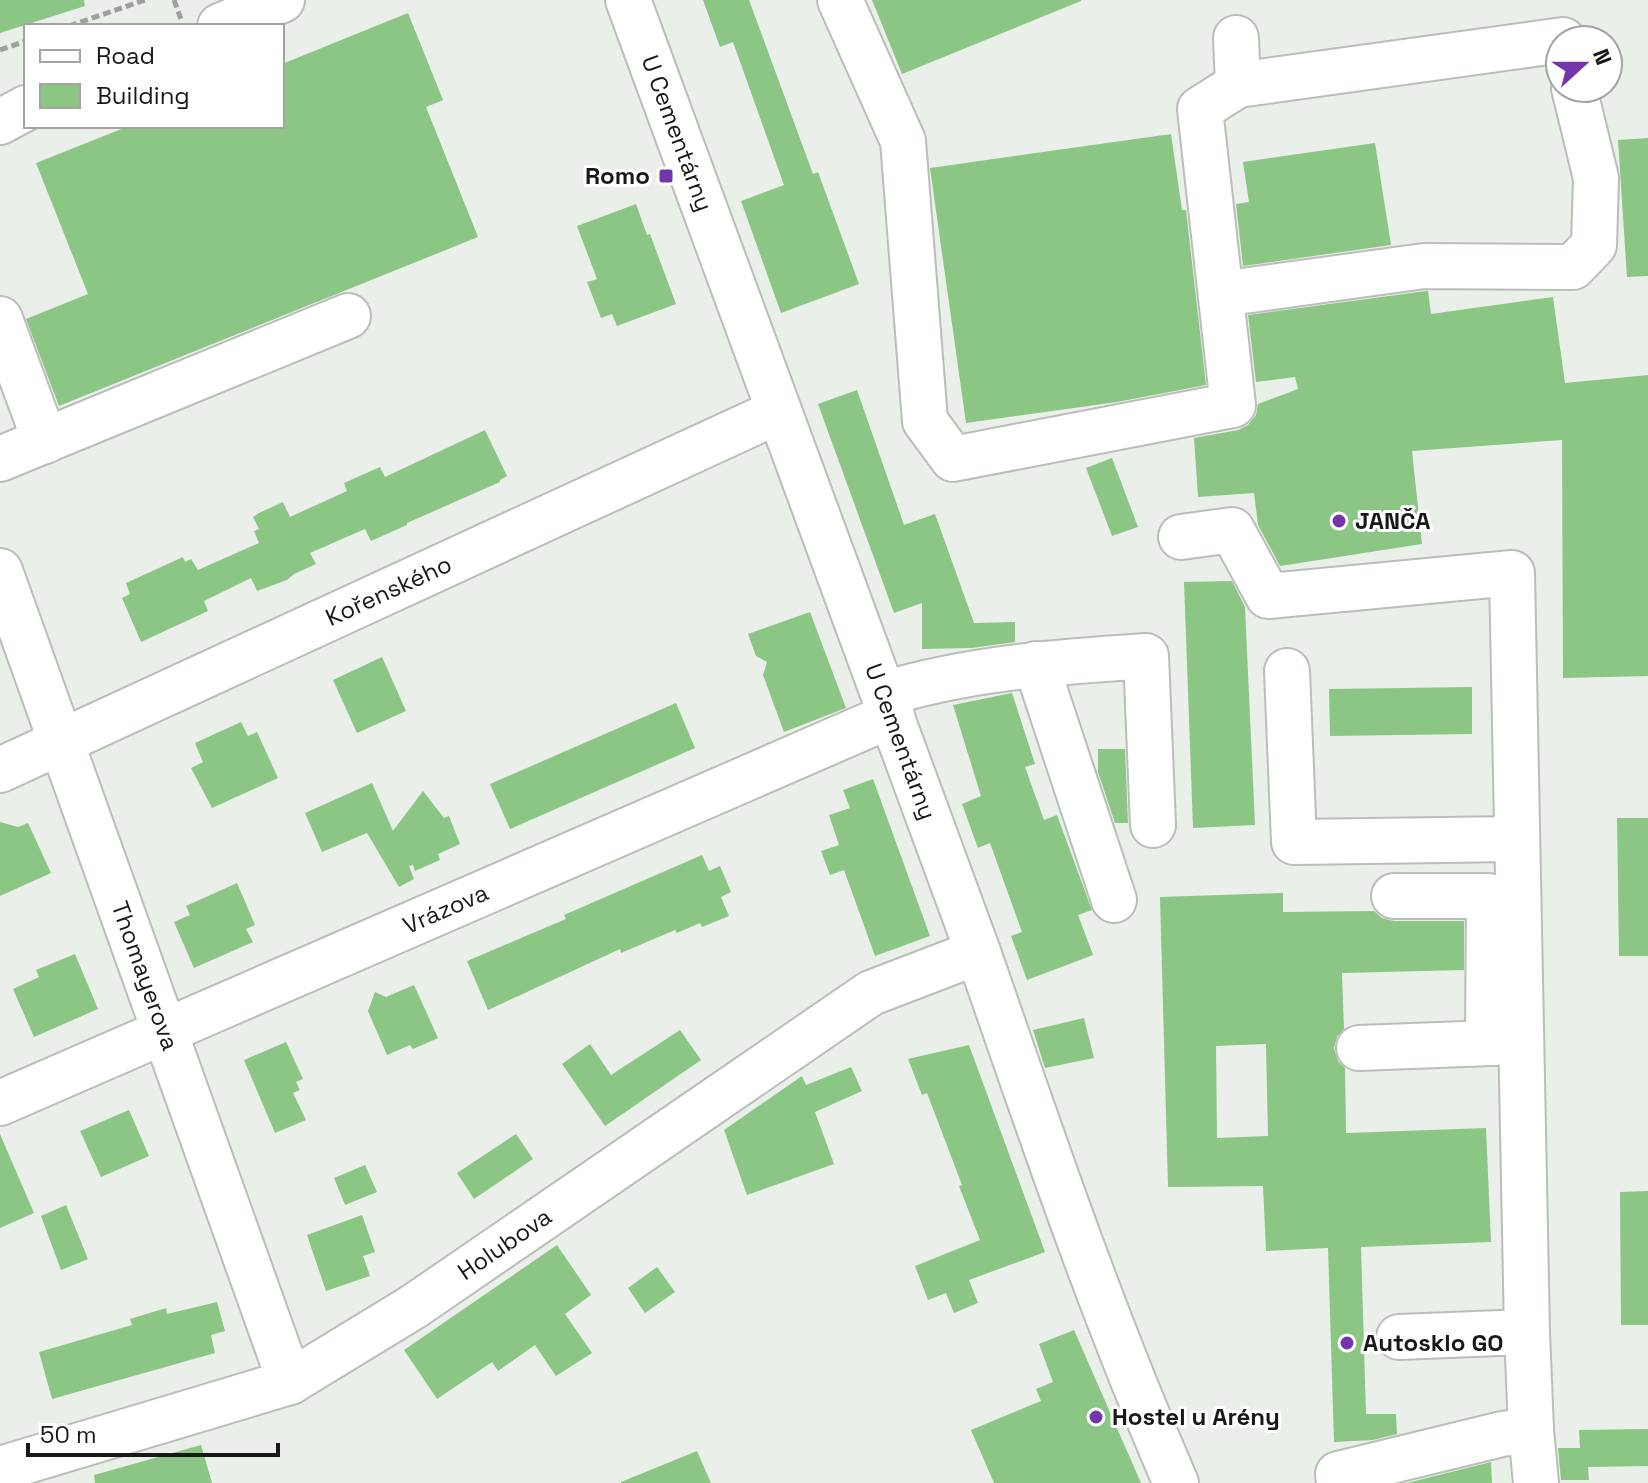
<svg xmlns="http://www.w3.org/2000/svg" width="1648" height="1483" viewBox="0 0 1648 1483" font-family="'Space Grotesk',sans-serif">
	<rect width="100%" height="100%" fill="#ebefea"/>
	<g fill="#8bc685" fill-rule="evenodd">
		<polygon points="0,0 84,0 85,6 0,33"/>
		<polygon points="703,0 749,0 813,174 818,172 859,284 781,313 741,201 784,185 733,42 720,47"/>
		<polygon points="872,0 1081,0 1081,1 902,74"/>
		<polygon points="408,13 443,100 426,107 478,237 59,406 26,319 88,294 36,163 129,126 282,126 282,64"/>
		<polygon points="1171,134 1182,210 1186,210 1206,385 1117,402 966,423 930,168"/>
		<polygon points="1648,138 1648,276 1627,277 1618,140"/>
		<polygon points="1375,143 1391,245 1243,266 1236,204 1249,202 1243,162"/>
		<polygon points="636,204 647,235 650,234 676,304 617,326 612,314 601,318 587,282 597,279 577,226"/>
		<polygon points="1426,291 1428,291 1431,314 1553,297 1565,383 1648,375 1648,676 1563,678 1562,440 1412,451 1422,544 1280,566 1258,525 1254,493 1198,497 1194,438 1238,430 1248,425 1256,415 1258,404 1298,389 1295,377 1256,382 1248,315"/>
		<polygon points="857,390 904,525 935,514 974,623 1015,622 1015,642 972,648 922,649 922,603 894,613 818,404"/>
		<polygon points="485,430 507,476 500,480 500,482 407,523 407,525 371,541 365,529 310,553 316,564 294,574 287,580 257,591 251,578 204,601 208,611 141,642 122,598 130,594 126,583 183,557 185,562 191,559 198,570 259,543 254,531 259,529 253,517 259,513 283,502 290,517 347,491 344,483 380,467 385,477"/>
		<polygon points="1112,458 1138,527 1112,536 1086,468"/>
		<polygon points="1232,581 1245,607 1255,825 1193,828 1184,582"/>
		<polygon points="810,612 846,708 784,732 763,675 767,662 756,656 748,634"/>
		<polygon points="382,657 406,711 357,733 333,680"/>
		<polygon points="1472,687 1472,734 1330,736 1329,689"/>
		<polygon points="1012,693 1035,764 1025,767 1044,820 1057,815 1092,910 1078,915 1093,955 1027,980 1011,936 1022,932 990,843 978,848 962,804 981,796 953,705"/>
		<polygon points="676,703 695,748 510,829 490,784"/>
		<polygon points="241,722 248,736 257,732 278,778 212,808 191,768 203,762 195,743"/>
		<polygon points="1098,749 1125,749 1128,823 1115,823 1098,772"/>
		<polygon points="873,779 930,936 875,956 844,870 830,875 821,851 839,845 829,815 850,808 843,790"/>
		<polygon points="372,783 393,831 423,791 444,818 449,816 460,844 438,854 440,860 415,871 413,865 409,866 414,879 399,887 367,833 322,852 305,813"/>
		<polygon points="1617,818 1648,818 1648,956 1619,956"/>
		<polygon points="0,822 18,827 28,823 51,873 0,896"/>
		<polygon points="702,855 709,871 720,866 731,892 721,897 729,916 702,927 700,923 677,933 675,930 621,953 620,949 488,1010 467,961 566,919 564,915"/>
		<polygon points="237,883 255,925 246,929 253,942 194,968 174,922 190,915 186,906"/>
		<path d="M 1283,893 L 1283,912 L 1374,911 L 1382,918 L 1394,921 L 1464,921 L 1464,970 L 1342,973 L 1344,1029 L 1337,1037 L 1334,1048 L 1338,1061 L 1345,1068 L 1346,1133 L 1486,1128 L 1491,1242 L 1361,1247 L 1366,1414 L 1396,1414 L 1397,1434 L 1373,1440 L 1334,1442 L 1328,1248 L 1266,1251 L 1263,1186 L 1168,1187 L 1160,897 ZM 1266,1044 L 1268,1136 L 1217,1138 L 1216,1046 Z"/>
		<polygon points="75,954 98,1009 34,1037 13,989 39,977 36,970"/>
		<polygon points="414,985 438,1038 413,1049 410,1045 387,1055 368,1011 375,992 386,997"/>
		<polygon points="1084,1018 1094,1058 1045,1068 1033,1030"/>
		<polygon points="680,1030 701,1060 605,1126 562,1064 590,1044 611,1075"/>
		<polygon points="286,1042 303,1079 296,1082 300,1090 293,1093 306,1120 275,1133 244,1060"/>
		<polygon points="969,1045 1045,1252 969,1280 978,1303 954,1313 946,1293 928,1300 915,1266 980,1240 959,1186 962,1185 927,1093 922,1095 908,1059"/>
		<polygon points="851,1067 862,1091 815,1112 834,1164 747,1195 724,1130 802,1076 806,1085"/>
		<polygon points="129,1110 149,1156 101,1177 80,1131"/>
		<polygon points="0,1134 34,1213 0,1228"/>
		<polygon points="516,1134 533,1159 474,1199 457,1173"/>
		<polygon points="365,1165 377,1192 345,1205 334,1178"/>
		<polygon points="1648,1191 1648,1325 1621,1325 1620,1192"/>
		<polygon points="66,1205 88,1259 61,1270 41,1216"/>
		<polygon points="362,1215 375,1252 363,1256 370,1276 326,1291 307,1235"/>
		<polygon points="557,1245 591,1295 565,1314 592,1353 556,1376 535,1345 498,1371 492,1362 437,1399 404,1350"/>
		<polygon points="657,1267 675,1292 645,1313 628,1288"/>
		<polygon points="217,1302 225,1331 211,1335 215,1353 52,1399 39,1352 132,1325 130,1319 166,1308 167,1314"/>
		<polygon points="1074,1330 1141,1483 994,1483 971,1430 1041,1401 1036,1389 1053,1382 1039,1344"/>
		<polygon points="1648,1429 1648,1466 1588,1467 1589,1480 1561,1480 1558,1448 1580,1448 1579,1430"/>
		<polygon points="201,1445 212,1483 95,1483 94,1475"/>
		<polygon points="697,1451 711,1483 621,1483 621,1482"/>
		<polygon points="1491,1462 1492,1483 1407,1483"/>
	</g>
	<g fill="none" stroke-linecap="round" stroke-linejoin="round">
		<defs>
			<g id="minor">
				<path id="s1" d="M 628,0 L 978,952 C 1040,1131 1100,1309 1176,1483"/>
				<polyline points="840,0 903,141 925,421 953,459 1233,405 1200,109 1238,85 1236,38"/>
				<polyline points="220,26 282,0"/>
				<polyline points="1238,85 1563,40"/>
				<polyline points="0,122 26,108"/>
				<polyline points="1221,294 1424,266 1573,267 1594,245 1596,178 1574,88"/>
				<polyline points="0,319 45,441"/>
				<polyline points="0,459 348,316"/>
				<polyline points="1181,537 1232,530 1268,596 1512,573 1527,1332 1531,1430 1536,1483"/>
				<path id="s2" d="M 0,571 L 290,1382"/>
				<polyline points="1036,664 1114,900"/>
				<polyline points="1287,671 1294,842 1516,839"/>
				<path d="M 884,694 C 969,668 1057,662 1146,656 L 1153,825"/>
				<path id="s3" d="M 0,770 L 779,411"/>
				<polyline points="1394,896 1489,896 1488,1043"/>
				<polyline points="1359,1048 1518,1042"/>
				<path id="s4" d="M 0,1103 L 892,715"/>
				<polyline points="1399,1337 1527,1332"/>
				<path id="s5" d="M 0,1469 L 290,1382 L 413,1307 L 871,993 L 978,952"/>
				<polyline points="1339,1483 1338,1474 1502,1434 1531,1430"/>
			</g>
		</defs>
		<use href="#minor" stroke="#babeb9" stroke-width="48"/>
		<g stroke="#9da09d" stroke-width="5" stroke-dasharray="8 4" stroke-linecap="butt">
			<polyline points="174,0 182,22"/>
			<polyline points="69,26 145,0"/>
			<polyline points="0,50 26,41"/>
		</g>
		<use href="#minor" stroke="#fff" stroke-width="44"/>
	</g>
	<g fill="#7536ab" stroke="#fff" stroke-width="3">
		<rect x="658" y="168" width="16" height="16" rx="4"/>
		<circle cx="1339" cy="521" r="8"/>
		<circle cx="1347" cy="1343" r="8"/>
		<circle cx="1096" cy="1417" r="8"/>
	</g>
	<g text-anchor="middle" stroke-width="6" stroke-linejoin="round" paint-order="stroke">
		<g font-size="24" fill="#171917" stroke="#fff">
			<text dy="8" stroke="none"><textPath href="#s1" startOffset="142">U Cementárny</textPath></text>
			<text dy="8" stroke="none"><textPath href="#s3" startOffset="428">Kořenského</textPath></text>
			<text dy="8" stroke="none"><textPath href="#s1" startOffset="790">U Cementárny</textPath></text>
			<text dy="8" stroke="none"><textPath href="#s4" startOffset="486">Vrázova</textPath></text>
			<text dy="8" stroke="none"><textPath href="#s2" startOffset="430">Thomayerova</textPath></text>
			<text dy="8" stroke="none"><textPath href="#s5" startOffset="558">Holubova</textPath></text>
		</g>
		<g font-size="24" font-weight="bold" fill="#171917" stroke="#fff" text-anchor="start">
			<text x="650" y="184" text-anchor="end">Romo</text>
			<text x="1355" y="529">JANČA</text>
			<text x="1363" y="1351">Autosklo GO</text>
			<text x="1112" y="1425">Hostel u Arény</text>
		</g>
	</g>
	<rect x="24" y="24" width="260" height="104" fill="#ffffff" stroke="#a2a3a2" stroke-width="2"/>
	<rect x="40" y="50" width="40" height="12" fill="#ffffff" stroke="#a2a3a2" stroke-width="2"/>
	<text x="96" y="64" font-size="24" fill="#171917">Road</text>
	<rect x="40" y="84" width="40" height="24" fill="#8bc685" stroke="#a2a3a2" stroke-width="2"/>
	<text x="96" y="104" font-size="24" fill="#171917">Building</text>
	<g transform="translate(1584 64) rotate(69)"><circle r="38" fill="#ffffff" stroke="#a2a3a2" stroke-width="2"/>
	<path d="M0-6L14 30L0 20L-14 30Z" fill="#7536ab"/>
	<text y="-12" font-size="22" font-weight="bold" text-anchor="middle" fill="#171917">N</text>
	</g>
	<path d="M28 1443v12h250v-12" fill="none" stroke="#171917" stroke-width="4"/>
	<text x="40" y="1443" font-size="24" fill="#171917" stroke="#ffffff" stroke-width="6" paint-order="stroke">50 m</text>
</svg>
